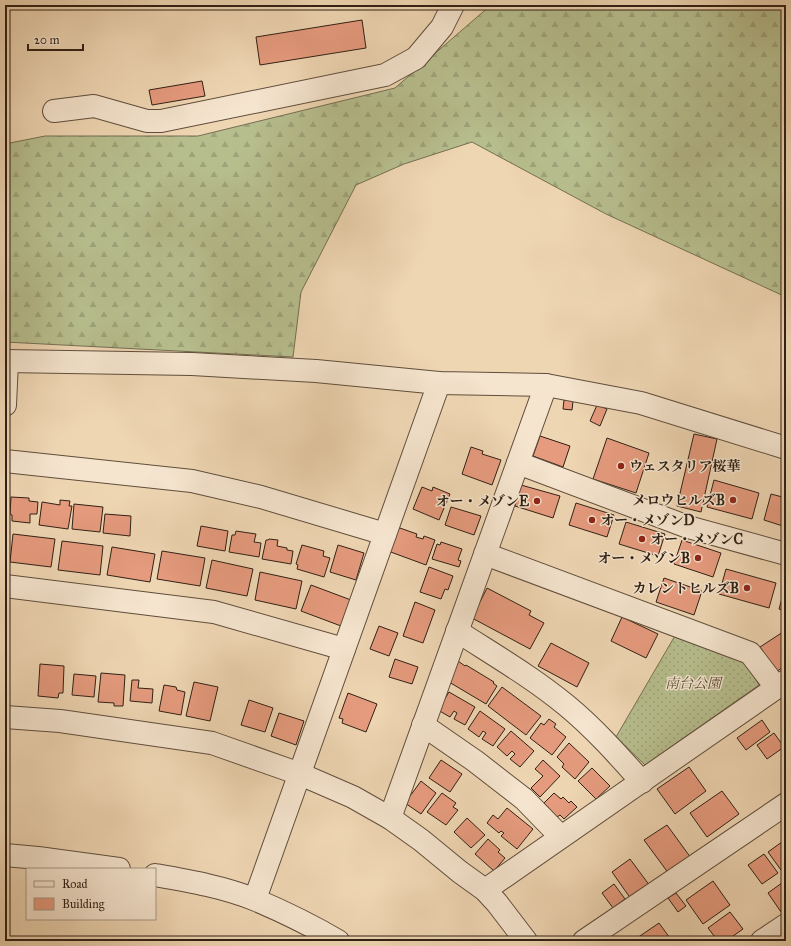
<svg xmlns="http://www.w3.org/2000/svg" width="791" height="946" viewBox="0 0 791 946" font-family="'IM FELL Great Primer','Noto Serif JP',serif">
	<defs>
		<pattern id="grass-dots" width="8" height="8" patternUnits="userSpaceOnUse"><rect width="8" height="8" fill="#b7be8e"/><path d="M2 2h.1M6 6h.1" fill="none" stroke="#9ea37a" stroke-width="1.8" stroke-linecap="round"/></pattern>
		<pattern id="forest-firs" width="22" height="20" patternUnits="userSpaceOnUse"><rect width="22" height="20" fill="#b7be8e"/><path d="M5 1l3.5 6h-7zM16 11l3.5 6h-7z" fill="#9ea37a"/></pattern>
	</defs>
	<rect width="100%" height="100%" fill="#efd6b3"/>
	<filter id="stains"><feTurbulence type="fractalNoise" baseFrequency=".005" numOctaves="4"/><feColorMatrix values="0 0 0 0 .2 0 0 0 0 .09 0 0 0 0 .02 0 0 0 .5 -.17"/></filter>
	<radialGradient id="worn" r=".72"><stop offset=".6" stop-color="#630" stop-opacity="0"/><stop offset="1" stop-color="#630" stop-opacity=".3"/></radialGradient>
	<polygon fill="url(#grass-dots)" stroke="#746f52" points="676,634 746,663 759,685 645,765 616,737"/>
	<polygon fill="url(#forest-firs)" stroke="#746f52" points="491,5 786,5 786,297 606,214 472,142 404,164 356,185 301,292 293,357 5,342 5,144 45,136 198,136 395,88"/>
	<g fill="#e69b7e" stroke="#302015">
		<polygon points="362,20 366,48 260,65 256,37"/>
		<polygon points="202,81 205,96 152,105 149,90"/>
		<polygon points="564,400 573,401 572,410 563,409"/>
		<polygon points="597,405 607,409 600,426 590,421"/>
		<polygon points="694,434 717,439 701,512 677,506"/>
		<polygon points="540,436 570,446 563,467 533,456"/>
		<polygon points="607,438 649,453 636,493 593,479"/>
		<polygon points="471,447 483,451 482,454 501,460 492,485 462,474"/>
		<polygon points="714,480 759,493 752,519 707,507"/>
		<polygon points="521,485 560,496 553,518 515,506"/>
		<polygon points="422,487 432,491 433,487 450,494 439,520 413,509"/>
		<polygon points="771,494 786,498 786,527 764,520"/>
		<polygon points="11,497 29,498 29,501 38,502 37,514 30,514 30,523 12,521 12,515 10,514"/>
		<polygon points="60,500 70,501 69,506 72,506 68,529 39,525 42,502 60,505"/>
		<polygon points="576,503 614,515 607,537 569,525"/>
		<polygon points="74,504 103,507 100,532 72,529"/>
		<polygon points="451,507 481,516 474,535 445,525"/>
		<polygon points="105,514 131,516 130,536 103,533"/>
		<polygon points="626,522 665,534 658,556 619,544"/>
		<polygon points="201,526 228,531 225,551 197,546"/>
		<polygon points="397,527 417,534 416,537 423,539 424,536 435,540 426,565 388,551"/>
		<polygon points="236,531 256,534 254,542 261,543 259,557 229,552 232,535 235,535"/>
		<polygon points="13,534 55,539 51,567 10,562"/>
		<polygon points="269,539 278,540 277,546 287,548 287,550 293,551 291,564 262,559 266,540 268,540"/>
		<polygon points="682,540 721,553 713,577 674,564"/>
		<polygon points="62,541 103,546 100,575 58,570"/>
		<polygon points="441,542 462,549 458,560 461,561 459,567 432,559 437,544 440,545"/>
		<polygon points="302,545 324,551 323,556 330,558 324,577 297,569 298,565 296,564"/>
		<polygon points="338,545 364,553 356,580 330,572"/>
		<polygon points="112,547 155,554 150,582 107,575"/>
		<polygon points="162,551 205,558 200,586 157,579"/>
		<polygon points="212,560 253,569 247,596 206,588"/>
		<polygon points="429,567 453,576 448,590 445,589 441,599 420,592"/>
		<polygon points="726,569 776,583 769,608 719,594"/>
		<polygon points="260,572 302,581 296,609 255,600"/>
		<polygon points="664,578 702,591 694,615 656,602"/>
		<polygon points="786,584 786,611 779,609"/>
		<polygon points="311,585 351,600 341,626 301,611"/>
		<polygon points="487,588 531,611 529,615 544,623 530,649 472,618"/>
		<polygon points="415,602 435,610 423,643 403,636"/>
		<polygon points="622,617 658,634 646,658 611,641"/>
		<polygon points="379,626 398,633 389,656 370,649"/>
		<polygon points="786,630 786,665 776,672 760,647"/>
		<polygon points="551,643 589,663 577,687 538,666"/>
		<polygon points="395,659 418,667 412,684 389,677"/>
		<polygon points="458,661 465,666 466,665 494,682 493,683 497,686 486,704 449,682"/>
		<polygon points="40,664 64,666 63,693 59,693 58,698 38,696"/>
		<polygon points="101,673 125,675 123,706 114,706 114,703 98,702"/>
		<polygon points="74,674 96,676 94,697 72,695"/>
		<polygon points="132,680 139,680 138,688 153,689 152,703 130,701"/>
		<polygon points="194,682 218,687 210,721 186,716"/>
		<polygon points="164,685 176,687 177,690 185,692 181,715 159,711"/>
		<polygon points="502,687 541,716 526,735 488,706"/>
		<polygon points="449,692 475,707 465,725 454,719 457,713 454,711 450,717 438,710"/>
		<polygon points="348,693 377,704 366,732 342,723 343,719 339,718"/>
		<polygon points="249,700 273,708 265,732 241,725"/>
		<polygon points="480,711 505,729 493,746 482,739 486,733 483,731 479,737 468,729"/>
		<polygon points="279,713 304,721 296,745 271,736"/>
		<polygon points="549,719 556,724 554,727 566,737 552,755 530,738 541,723 544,725"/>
		<polygon points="762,720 770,732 746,750 737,738"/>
		<polygon points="511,731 534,751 520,767 510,759 515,754 512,751 507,756 497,747"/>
		<polygon points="774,733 784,747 767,759 757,745"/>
		<polygon points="569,743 589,762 575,779 562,767 564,764 557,757"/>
		<polygon points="441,760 462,774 450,792 429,778"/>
		<polygon points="543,760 560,776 540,797 531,788 543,776 535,769"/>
		<polygon points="689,767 706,791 675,814 657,789"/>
		<polygon points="592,768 610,786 596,799 578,781"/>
		<polygon points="421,781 436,793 421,814 405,803"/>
		<polygon points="722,791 739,814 707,837 690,813"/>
		<polygon points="442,793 456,803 453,807 458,810 446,825 427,812"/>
		<polygon points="554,793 561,799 563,797 569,803 571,801 577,807 564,819 560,815 557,817 544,803"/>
		<polygon points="507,808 533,829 517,849 501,836 504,833 501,831 499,833 487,823 493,815 498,819"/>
		<polygon points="467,818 485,835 471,848 454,832"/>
		<polygon points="667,825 691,858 669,874 644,840"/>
		<polygon points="488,839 500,850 498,852 505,858 494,871 475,854"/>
		<polygon points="786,839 786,866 781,870 768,852"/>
		<polygon points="764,854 778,873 762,884 748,865"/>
		<polygon points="630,859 650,886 631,899 612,872"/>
		<polygon points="786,880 786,909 781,912 768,893"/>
		<polygon points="713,881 730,905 703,924 686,900"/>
		<polygon points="614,884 625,899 613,908 602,893"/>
		<polygon points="676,893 686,906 678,912 668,898"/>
		<polygon points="730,912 743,929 726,941 718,941 708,928"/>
		<polygon points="659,923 672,941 639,941 637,938"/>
	</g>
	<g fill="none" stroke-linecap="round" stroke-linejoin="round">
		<defs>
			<g id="minor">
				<polyline points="54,111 94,106 147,121 161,121 385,75 416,58 442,27 453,5"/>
				<polyline points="5,361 192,364 316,371 439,383 546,385 641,403 786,448"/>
				<polyline points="5,405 7,361"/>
				<polyline points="5,461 192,481 261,497 385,534"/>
				<polyline points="518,463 688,527 786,554"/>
				<polyline points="485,554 750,653 776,687"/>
				<polyline points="5,586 214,612 344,649"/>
				<path d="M 457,631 C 494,655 532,677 566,705 C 594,728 618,755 642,782"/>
				<polyline points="5,717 60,721 212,743 300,774 353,797 390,818 421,840 460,872 485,890 497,903 526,941"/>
				<polyline points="423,725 475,761 524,799 561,837"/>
				<polyline points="390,818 546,385"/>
				<polyline points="485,890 786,681"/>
				<polyline points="255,899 439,383"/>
				<polyline points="584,941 786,804"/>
				<polyline points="762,941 786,925"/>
			</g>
			<g id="tertiary">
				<polyline points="5,855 38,858 119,869"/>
				<path d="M 155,875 C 189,881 224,887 256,900 C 284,912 311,925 338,941"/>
			</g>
		</defs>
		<use href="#minor" stroke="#604e3c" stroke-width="24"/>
		<use href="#tertiary" stroke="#604e3c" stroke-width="24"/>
		<use href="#minor" stroke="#f5e4ce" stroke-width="22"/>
		<use href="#tertiary" stroke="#f5e4ce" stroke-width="22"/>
	</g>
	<g fill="#8f2418" stroke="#f5e4ce" stroke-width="1.5">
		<circle cx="621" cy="466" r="4"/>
		<circle cx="733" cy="500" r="4"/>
		<circle cx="537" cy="501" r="4"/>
		<circle cx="592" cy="520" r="4"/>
		<circle cx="642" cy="539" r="4"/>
		<circle cx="698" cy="558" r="4"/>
		<circle cx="747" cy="588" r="4"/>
	</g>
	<g text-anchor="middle" stroke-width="3" stroke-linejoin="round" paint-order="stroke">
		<g font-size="14" font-weight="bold" fill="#302015" stroke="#f5e4ce" text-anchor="end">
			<text x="629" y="471" text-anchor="start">ウェスタリア桜華</text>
			<text x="725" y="505">メロウヒルズB</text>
			<text x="529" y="506">オー・メゾンE</text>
			<text x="600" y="525" text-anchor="start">オー・メゾンD</text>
			<text x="650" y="544" text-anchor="start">オー・メゾンC</text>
			<text x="690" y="563">オー・メゾンB</text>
			<text x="739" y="593">カレントヒルズB</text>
		</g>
		<g font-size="14" font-style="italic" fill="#584f39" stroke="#f5e4ce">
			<text x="693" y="688">南台公園</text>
		</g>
	</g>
	<rect width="791" height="946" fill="none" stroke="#efd6b3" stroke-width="20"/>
	<rect x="6" y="6" width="779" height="934" fill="none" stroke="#302015" stroke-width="2"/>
	<rect x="10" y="10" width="771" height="926" fill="none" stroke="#302015"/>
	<rect x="26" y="868" width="130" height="52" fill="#f5e4ce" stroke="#a69684"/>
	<rect x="34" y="881" width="20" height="6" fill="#f5e4ce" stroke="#a69684"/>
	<text x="62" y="888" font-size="12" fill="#302015">Road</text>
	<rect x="34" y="898" width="20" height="12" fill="#e69b7e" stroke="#a69684"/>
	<text x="62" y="908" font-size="12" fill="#302015">Building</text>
	<path d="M28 44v6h55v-6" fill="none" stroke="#302015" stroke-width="2"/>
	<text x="34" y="44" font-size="12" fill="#302015" stroke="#f5e4ce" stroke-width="3" paint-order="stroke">20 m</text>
	<rect width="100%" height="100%" filter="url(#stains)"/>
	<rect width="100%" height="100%" fill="url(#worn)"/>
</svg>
